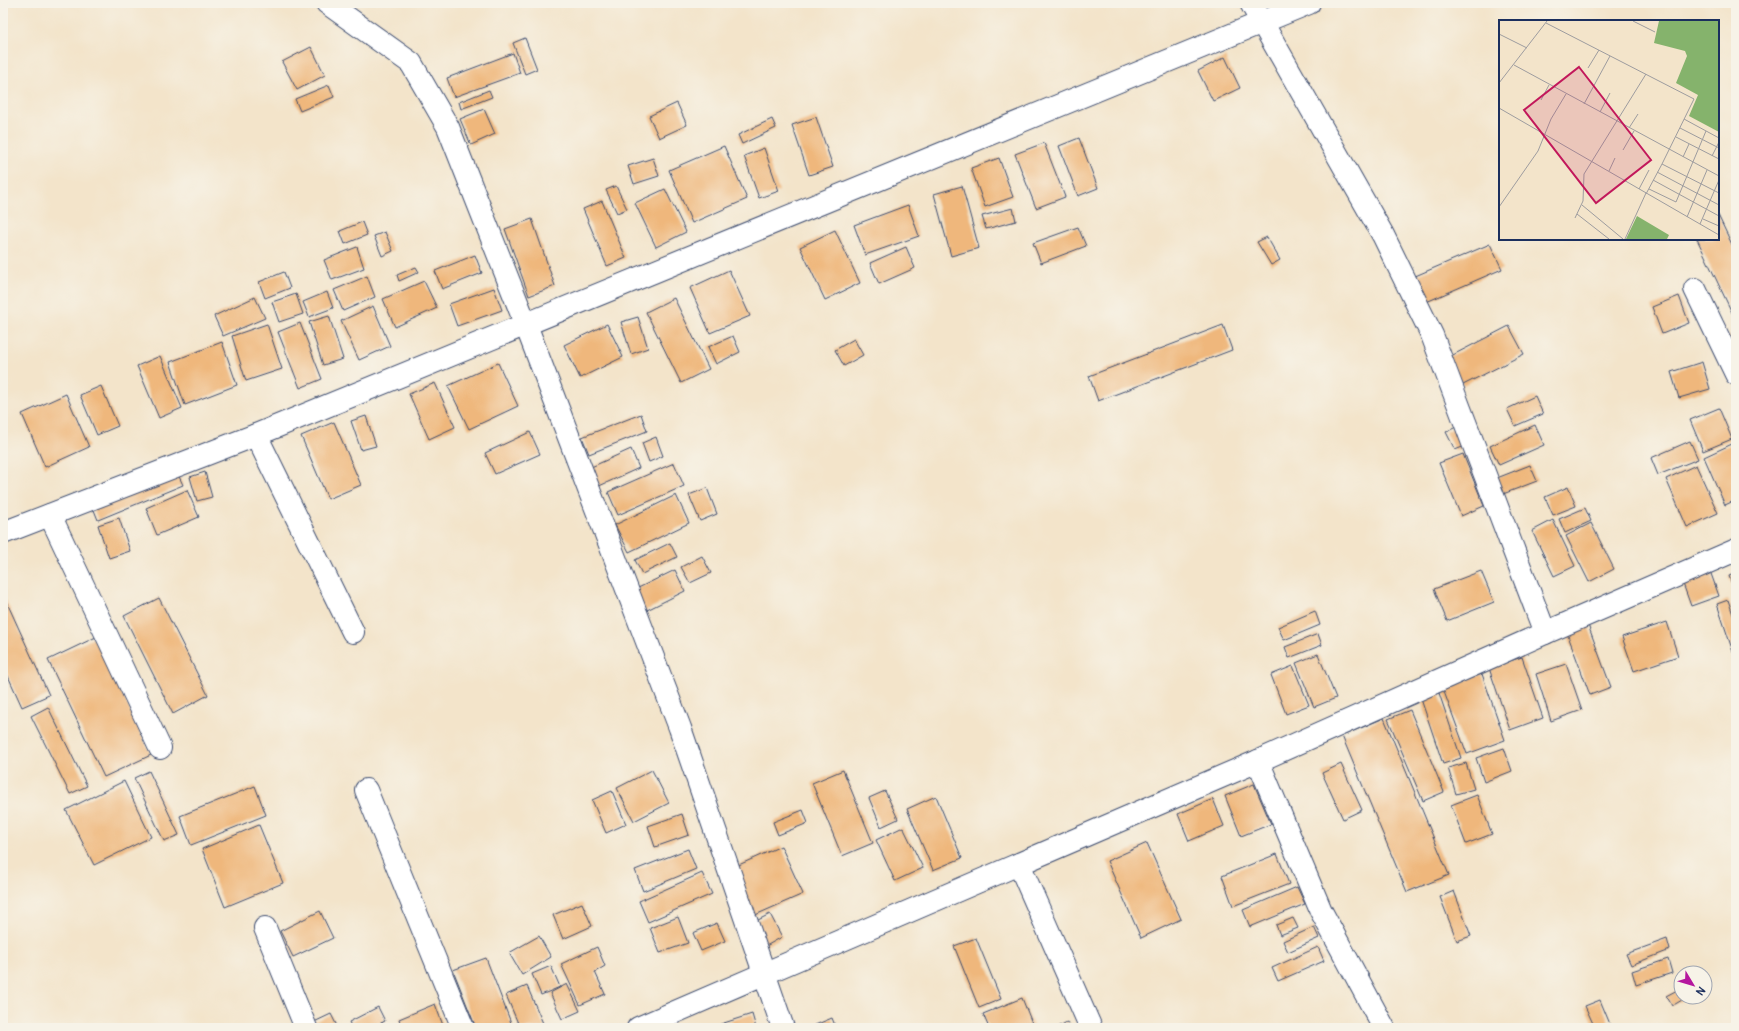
<svg xmlns="http://www.w3.org/2000/svg" width="1739" height="1031" viewBox="0 0 1739 1031" font-family="Pangolin,sans-serif">
	<rect width="100%" height="100%" fill="#f7f3e8"/>
	<filter id="ink" filterUnits="userSpaceOnUse"><feTurbulence type="fractalNoise" baseFrequency=".025" numOctaves="2"/><feDisplacementMap in="SourceGraphic" scale="8" xChannelSelector="R" yChannelSelector="G"/><feConvolveMatrix kernelMatrix="1 2 1 2 8 2 1 2 1" color-interpolation-filters="sRGB"/></filter>
	<filter id="wash" filterUnits="userSpaceOnUse"><feTurbulence type="fractalNoise" baseFrequency=".012" numOctaves="4" result="noise"/><feDisplacementMap in="SourceGraphic" scale="16" xChannelSelector="R" yChannelSelector="G"/><feGaussianBlur stdDeviation="0.9" result="paint"/><feColorMatrix in="noise" values="0 0 0 0 0 0 0 0 0 0 0 0 0 0 0 0 0 1.4 0 .05"/><feComposite in="paint" operator="in"/></filter>
	<g filter="url(#wash)">
		<rect width="100%" height="100%" fill="#f3e4ca"/>
		<g id="blocks">
			<g fill="#efb77b">
				<polygon points="525,38 537,69 525,74 513,43"/>
				<polygon points="311,47 325,75 297,90 282,62"/>
				<polygon points="513,53 520,73 454,97 447,78"/>
				<polygon points="1225,57 1240,88 1213,101 1198,71"/>
				<polygon points="329,85 334,97 300,111 295,99"/>
				<polygon points="489,90 492,97 461,109 459,102"/>
				<polygon points="677,103 687,125 659,138 649,116"/>
				<polygon points="484,109 495,134 471,145 460,119"/>
				<polygon points="816,117 833,167 809,175 792,125"/>
				<polygon points="772,119 776,128 742,144 738,135"/>
				<polygon points="1079,138 1098,188 1078,196 1059,146"/>
				<polygon points="1044,143 1065,197 1036,208 1015,154"/>
				<polygon points="724,146 747,199 692,223 669,170"/>
				<polygon points="764,148 779,191 759,198 744,156"/>
				<polygon points="653,158 659,176 634,184 628,166"/>
				<polygon points="999,158 1013,197 985,207 971,168"/>
				<polygon points="616,186 627,209 617,213 606,190"/>
				<polygon points="962,186 979,248 951,256 934,194"/>
				<polygon points="665,189 686,232 656,247 635,203"/>
				<polygon points="602,201 626,258 607,266 583,209"/>
				<polygon points="908,205 919,236 865,255 854,225"/>
				<polygon points="1013,208 1016,221 986,229 982,216"/>
				<polygon points="1718,215 1736,253 1736,321 1697,239 1718,239"/>
				<polygon points="532,219 555,286 529,296 505,229"/>
				<polygon points="362,222 367,235 345,244 340,231"/>
				<polygon points="1078,227 1086,246 1041,263 1033,243"/>
				<polygon points="835,230 860,283 825,300 800,247"/>
				<polygon points="385,232 393,251 382,256 374,236"/>
				<polygon points="1267,237 1280,260 1271,265 1257,242"/>
				<polygon points="1490,244 1502,269 1424,303 1413,277"/>
				<polygon points="357,247 364,268 332,280 324,260"/>
				<polygon points="906,247 915,268 879,284 870,263"/>
				<polygon points="475,255 482,273 442,289 435,271"/>
				<polygon points="416,267 419,272 399,281 397,275"/>
				<polygon points="729,270 750,316 710,333 690,288"/>
				<polygon points="284,272 290,288 265,298 259,282"/>
				<polygon points="367,276 375,297 343,311 334,290"/>
				<polygon points="424,281 437,308 395,327 383,299"/>
				<polygon points="494,288 502,310 457,326 449,304"/>
				<polygon points="327,292 333,308 309,317 303,302"/>
				<polygon points="296,294 303,314 279,322 272,302"/>
				<polygon points="1679,296 1689,323 1662,334 1652,307"/>
				<polygon points="255,297 265,318 223,336 214,316"/>
				<polygon points="674,298 709,369 681,383 646,312"/>
				<polygon points="373,306 390,346 359,360 341,321"/>
				<polygon points="329,316 343,359 323,365 309,322"/>
				<polygon points="638,317 648,348 631,354 621,322"/>
				<polygon points="300,323 322,379 300,388 278,332"/>
				<polygon points="267,324 282,369 246,381 232,336"/>
				<polygon points="607,324 623,357 580,378 564,345"/>
				<polygon points="1223,325 1232,350 1098,401 1089,376"/>
				<polygon points="1509,326 1524,354 1463,385 1449,357"/>
				<polygon points="1736,334 1736,361 1725,340"/>
				<polygon points="733,336 740,352 716,364 708,347"/>
				<polygon points="854,339 863,355 844,366 835,350"/>
				<polygon points="222,342 237,385 185,405 170,362"/>
				<polygon points="160,356 182,408 159,418 137,366"/>
				<polygon points="1702,362 1710,389 1679,398 1671,372"/>
				<polygon points="498,363 518,406 469,429 448,386"/>
				<polygon points="435,383 455,427 429,439 409,394"/>
				<polygon points="101,386 118,426 97,435 80,395"/>
				<polygon points="66,394 89,447 45,467 22,414"/>
				<polygon points="1535,396 1543,414 1515,426 1507,409"/>
				<polygon points="1719,408 1732,439 1703,451 1690,420"/>
				<polygon points="641,414 647,431 589,454 582,437"/>
				<polygon points="366,416 376,446 361,450 351,421"/>
				<polygon points="334,422 361,485 328,499 301,436"/>
				<polygon points="1535,425 1544,445 1499,465 1490,446"/>
				<polygon points="1456,427 1465,446 1455,450 1446,432"/>
				<polygon points="530,432 540,454 495,474 485,453"/>
				<polygon points="656,437 663,456 649,462 642,443"/>
				<polygon points="1690,441 1698,459 1658,475 1651,458"/>
				<polygon points="1732,444 1736,453 1736,500 1725,505 1704,457"/>
				<polygon points="631,449 639,468 597,487 589,468"/>
				<polygon points="1463,454 1484,506 1461,516 1439,463"/>
				<polygon points="674,463 684,486 618,515 608,492"/>
				<polygon points="1530,465 1537,481 1503,494 1497,478"/>
				<polygon points="1696,465 1718,513 1687,527 1666,479"/>
				<polygon points="176,470 183,485 98,520 92,505"/>
				<polygon points="205,472 212,497 197,501 190,477"/>
				<polygon points="1568,487 1576,506 1553,515 1545,497"/>
				<polygon points="707,488 717,514 700,521 689,495"/>
				<polygon points="187,490 199,517 157,535 146,508"/>
				<polygon points="676,495 689,523 629,552 615,525"/>
				<polygon points="1585,508 1591,521 1565,533 1559,519"/>
				<polygon points="119,518 130,551 109,558 98,525"/>
				<polygon points="1553,520 1575,566 1554,576 1532,531"/>
				<polygon points="1591,523 1614,569 1589,582 1566,536"/>
				<polygon points="670,543 677,557 642,574 635,560"/>
				<polygon points="702,556 711,573 690,583 681,567"/>
				<polygon points="675,570 685,591 643,612 632,591"/>
				<polygon points="1481,571 1494,602 1447,621 1434,589"/>
				<polygon points="1710,571 1719,596 1691,606 1682,581"/>
				<polygon points="1736,573 1736,595 1729,576"/>
				<polygon points="3,594 49,695 22,707 3,665"/>
				<polygon points="159,598 208,695 173,714 124,616"/>
				<polygon points="1728,600 1736,623 1736,654 1734,655 1717,604"/>
				<polygon points="1315,611 1320,625 1284,640 1278,627"/>
				<polygon points="1667,622 1678,656 1634,671 1622,637"/>
				<polygon points="1588,625 1611,687 1590,695 1567,633"/>
				<polygon points="1318,634 1322,645 1289,658 1285,647"/>
				<polygon points="96,637 151,755 104,777 48,660"/>
				<polygon points="1318,654 1336,698 1314,707 1296,663"/>
				<polygon points="1522,657 1543,718 1510,730 1489,668"/>
				<polygon points="1566,664 1582,710 1551,721 1536,674"/>
				<polygon points="1293,666 1309,705 1286,714 1271,675"/>
				<polygon points="1482,674 1505,740 1467,754 1443,689"/>
				<polygon points="1439,693 1461,758 1443,764 1421,699"/>
				<polygon points="48,707 87,786 70,794 31,716"/>
				<polygon points="1410,710 1444,792 1423,801 1388,719"/>
				<polygon points="1384,718 1449,875 1407,892 1342,736"/>
				<polygon points="1504,748 1512,771 1484,782 1476,758"/>
				<polygon points="1466,763 1474,789 1456,794 1448,768"/>
				<polygon points="1341,764 1362,810 1343,819 1322,773"/>
				<polygon points="652,770 669,803 634,821 617,788"/>
				<polygon points="843,770 873,843 842,856 812,783"/>
				<polygon points="149,771 179,835 164,841 134,778"/>
				<polygon points="124,781 151,837 94,865 66,810"/>
				<polygon points="1254,784 1271,824 1241,836 1225,796"/>
				<polygon points="255,786 266,815 191,845 180,816"/>
				<polygon points="612,791 626,824 606,833 592,800"/>
				<polygon points="885,791 898,819 881,827 869,798"/>
				<polygon points="1477,795 1492,834 1466,844 1451,805"/>
				<polygon points="936,796 962,858 933,870 907,809"/>
				<polygon points="1213,799 1224,826 1189,841 1178,814"/>
				<polygon points="803,810 808,823 778,835 773,822"/>
				<polygon points="682,814 689,835 655,847 648,826"/>
				<polygon points="259,825 283,883 225,907 202,849"/>
				<polygon points="903,827 923,868 895,881 876,840"/>
				<polygon points="1147,843 1181,919 1141,938 1107,861"/>
				<polygon points="781,846 803,894 753,916 732,868"/>
				<polygon points="688,849 696,869 643,891 635,870"/>
				<polygon points="1277,854 1289,884 1233,906 1222,876"/>
				<polygon points="702,873 712,894 648,922 639,901"/>
				<polygon points="1297,887 1305,904 1250,927 1243,910"/>
				<polygon points="1454,891 1471,936 1457,941 1440,897"/>
				<polygon points="582,903 592,926 563,939 553,915"/>
				<polygon points="320,911 333,938 293,957 280,931"/>
				<polygon points="770,914 782,937 766,946 754,922"/>
				<polygon points="678,917 688,943 660,953 650,928"/>
				<polygon points="1293,918 1298,928 1280,935 1276,925"/>
				<polygon points="717,923 725,941 701,951 693,933"/>
				<polygon points="1314,927 1319,938 1288,952 1283,941"/>
				<polygon points="539,936 551,957 522,975 509,953"/>
				<polygon points="976,938 1001,999 979,1008 954,946"/>
				<polygon points="1667,939 1670,950 1631,965 1626,954"/>
				<polygon points="597,947 605,966 595,972 605,994 580,1005 561,964"/>
				<polygon points="1318,947 1324,961 1278,981 1272,968"/>
				<polygon points="486,958 513,1028 476,1028 453,970"/>
				<polygon points="1668,959 1672,973 1636,985 1632,971"/>
				<polygon points="551,966 560,987 541,995 532,974"/>
				<polygon points="567,984 580,1011 562,1019 550,993"/>
				<polygon points="527,986 545,1028 520,1028 506,995"/>
				<polygon points="1681,988 1681,997 1687,997 1672,1006 1666,996"/>
				<polygon points="1022,998 1034,1028 989,1028 983,1014"/>
				<polygon points="1600,1000 1610,1024 1600,1028 1595,1028 1585,1006"/>
				<polygon points="435,1004 444,1028 402,1028 399,1019"/>
				<polygon points="378,1007 385,1021 371,1028 352,1028 349,1022"/>
				<polygon points="331,1014 338,1028 314,1028 312,1023"/>
				<polygon points="752,1014 756,1028 709,1028 727,1022"/>
				<polygon points="832,1018 836,1028 808,1028"/>
				<polygon points="1067,1022 1070,1028 1055,1028"/>
			</g>
		</g>
	</g>
	<g filter="url(#ink)">
		<use href="#blocks" fill-opacity="0" stroke="#3b4a6e" stroke-width="1"/>
		<g fill="none" stroke-linecap="round" stroke-linejoin="round">
			<defs>
				<g id="minor">
					<polyline points="327,3 411,63 448,127 526,325 680,728 783,1028"/>
					<polyline points="1251,3 1383,235 1432,335 1545,633"/>
					<polyline points="1695,289 1736,374"/>
					<polyline points="256,435 353,632"/>
					<polyline points="50,515 160,748"/>
					<polyline points="3,533 256,435 1309,3"/>
					<polyline points="1258,761 1321,911 1384,1028"/>
					<polyline points="366,790 463,1028"/>
					<polyline points="1019,864 1091,1028"/>
					<polyline points="265,928 306,1028"/>
					<polyline points="638,1028 1258,761 1545,633 1736,550"/>
				</g>
			</defs>
			<use href="#minor" stroke="#3b4a6e" stroke-width="24"/>
			<use href="#minor" stroke="#fff" stroke-width="22"/>
		</g>
	</g>
	<g transform="translate(1499 20)">
		<rect width="220" height="220" fill="#f3e4ca"/>
		<path d="M 160,1 L 220,1 L 220,112 L 190,96 L 199,75 L 177,63 L 188,36 L 186,31 L 155,23 ZM 138,196 L 170,215 L 168,219 L 127,219 Z" fill="#85b36c"/>
		<path fill="none" stroke="#9d9c9f" stroke-width="1" d="M 134,1 L 156,12M 47,3 L 195,79 L 163,144 L 220,173M 0,14 L 28,28M 15,45 L 220,156M 89,48 L 100,30M 0,63 L 48,1M 42,80 L 50,65M 85,84 L 111,36M 0,88 L 220,215M 101,92 L 111,73M 185,99 L 220,118M 130,108 L 139,94M 181,108 L 220,128M 177,117 L 220,139M 124,130 L 135,111M 213,136 L 220,122M 184,137 L 190,124M 110,151 L 116,138M 158,152 L 220,185M 154,160 L 220,196M 140,169 L 150,150M 150,169 L 177,182 L 207,111M 147,174 L 163,144M 83,185 L 124,219M 0,187 L 39,131 L 52,99 L 67,74M 78,194 L 110,219M 188,197 L 208,150M 76,198 L 84,181 L 85,154 L 147,54M 204,199 L 220,206M 201,204 L 220,160M 126,219 L 147,173"/>
		<path fill="#c2185b" fill-opacity="0.15" stroke="#c2185b" stroke-width="2" d="M 80,47 L 152,140 L 97,183 L 25,90 Z"/>
		<rect width="220" height="220" fill="none" stroke="#1b2f5e" stroke-width="2"/>
	</g>
	<rect width="1739" height="1031" fill="none" stroke="#f7f3e8" stroke-width="16"/>
	<g transform="translate(1693 985) rotate(128)"><circle r="19" fill="#f7f3e8" stroke="#9fa5b1"/>
	<path d="M0-3L7 15L0 10L-7 15Z" fill="#b5179e"/>
	<text y="-6" font-size="11" font-weight="bold" text-anchor="middle" fill="#1b2f5e">N</text>
	</g>
</svg>
